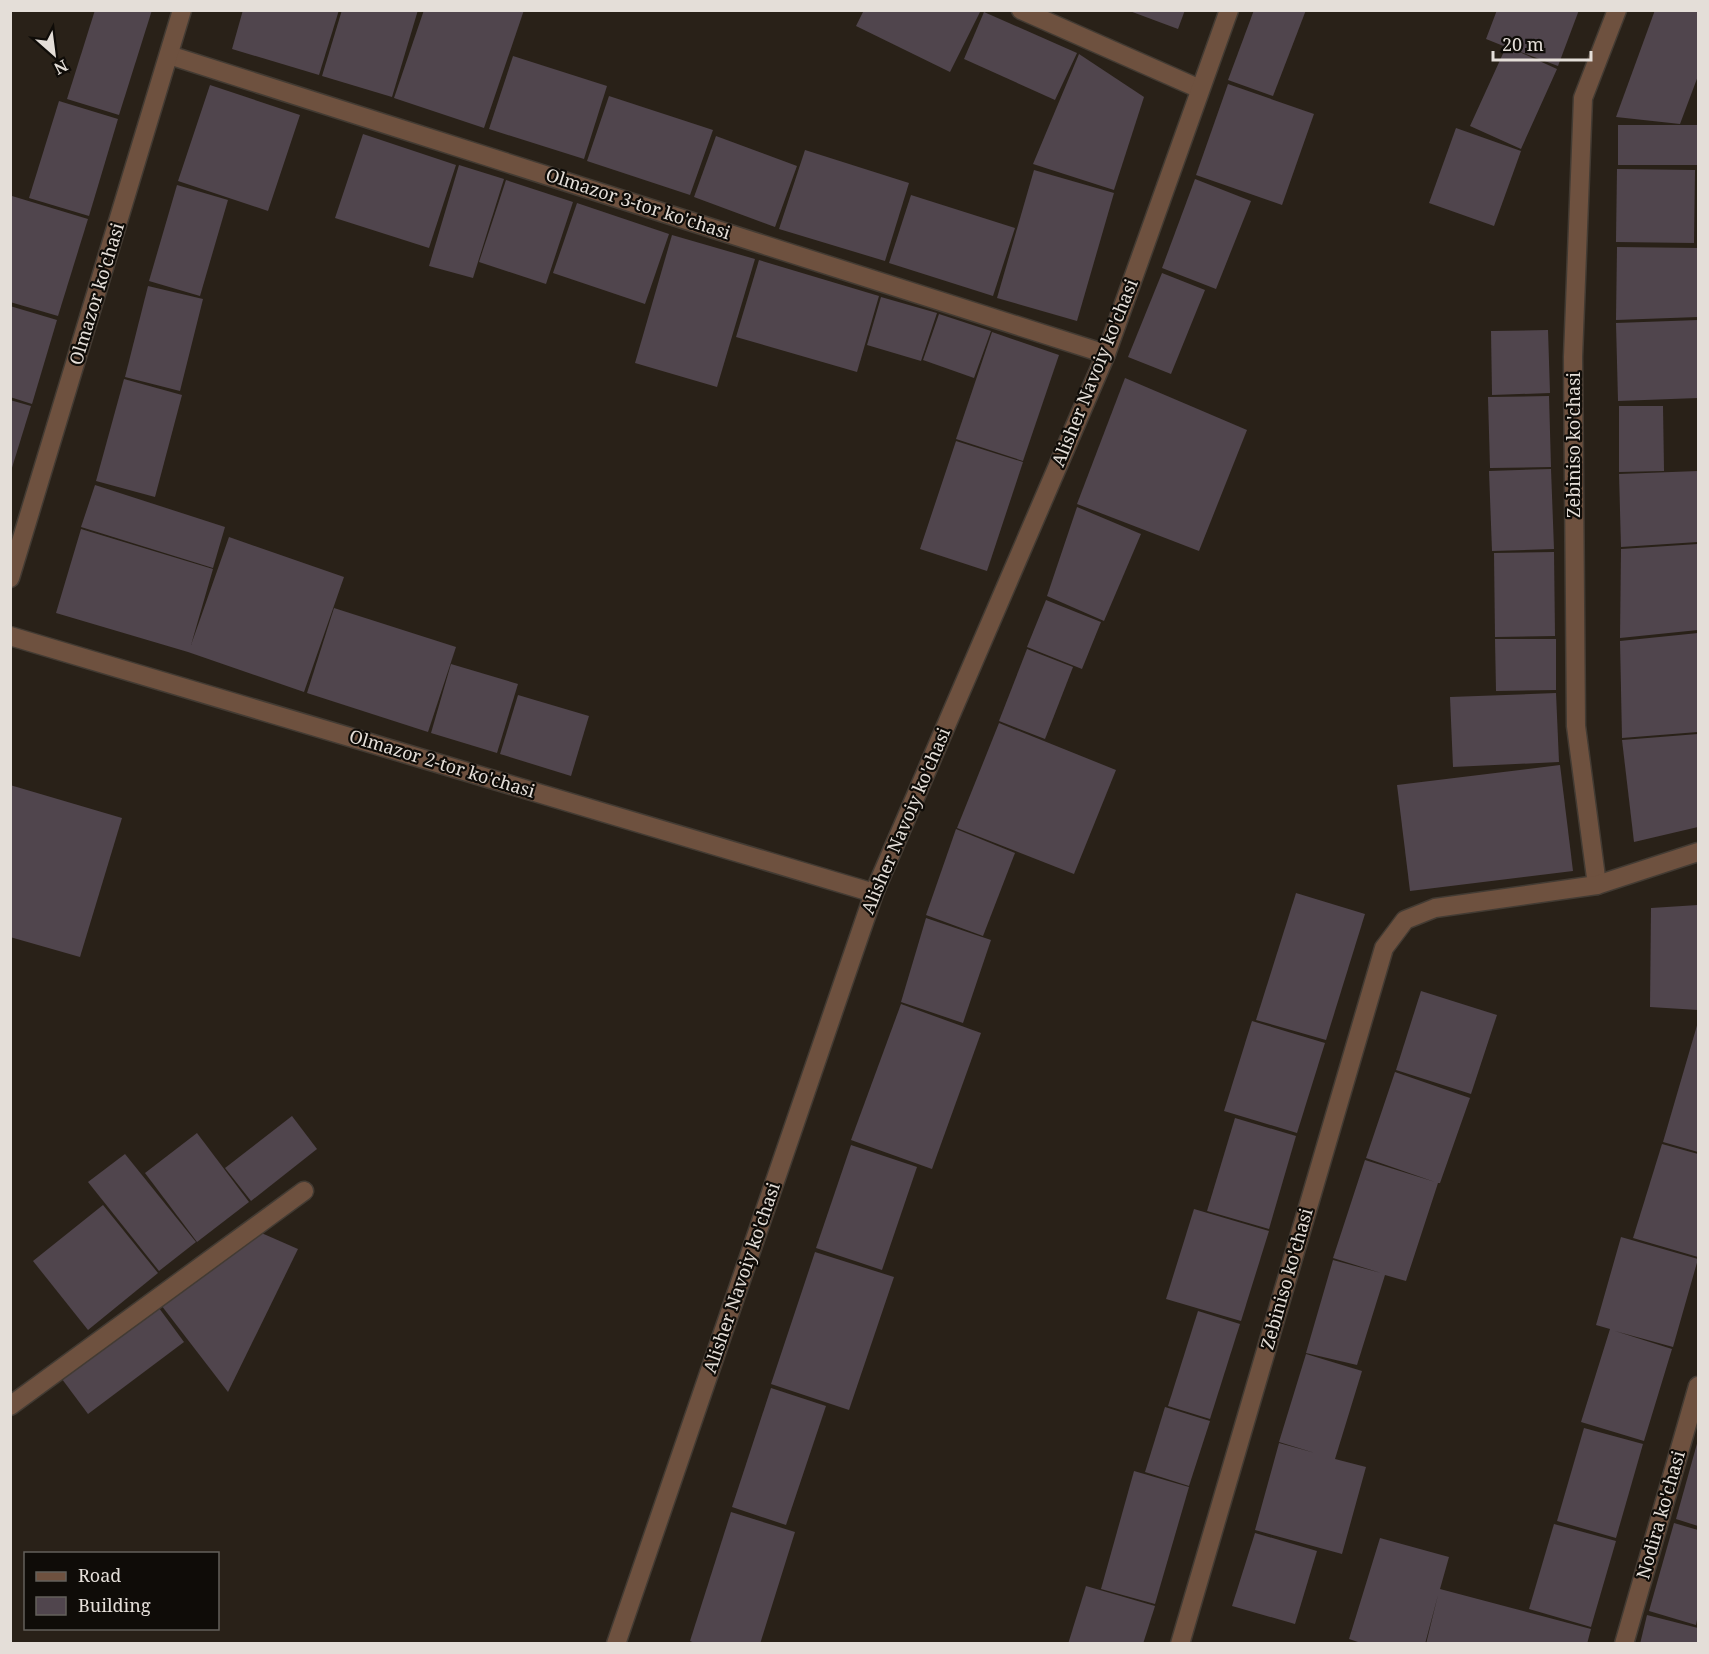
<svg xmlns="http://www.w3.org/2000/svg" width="1709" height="1654" viewBox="0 0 1709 1654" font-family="'Noto Serif',serif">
	<rect width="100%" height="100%" fill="#292118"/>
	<g fill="#50454d">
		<polygon points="95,10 152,10 119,115 67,99"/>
		<polygon points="243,10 339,10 319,75 232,49"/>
		<polygon points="342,10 418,10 392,97 322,76"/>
		<polygon points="424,10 524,10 484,128 394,98"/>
		<polygon points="864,10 981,10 950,72 856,26"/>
		<polygon points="1127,10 1185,10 1178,29"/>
		<polygon points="1254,10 1306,10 1273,96 1228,80"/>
		<polygon points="1497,10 1579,10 1558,66 1513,49 1557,69 1521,149 1470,126 1506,47 1486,39"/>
		<polygon points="1655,10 1698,10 1698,76 1680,124 1616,117"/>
		<polygon points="984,12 1077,53 1055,100 964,59"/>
		<polygon points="1079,54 1144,97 1114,190 1033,164"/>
		<polygon points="513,56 607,86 584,159 489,129"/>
		<polygon points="1228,84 1314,114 1282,205 1196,175"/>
		<polygon points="210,85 300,115 268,211 178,181"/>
		<polygon points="609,96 713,130 690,195 587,161"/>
		<polygon points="59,101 118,119 89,216 29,198"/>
		<rect x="1618" y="125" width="80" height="40"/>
		<polygon points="1456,128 1521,151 1494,226 1429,203"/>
		<polygon points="363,134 456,165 429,248 335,218"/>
		<polygon points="716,136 797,166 775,227 694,197"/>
		<polygon points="805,150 909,183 885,261 779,229"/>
		<polygon points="459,165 504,179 473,278 429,266"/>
		<polygon points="1617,169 1695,170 1694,243 1616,242"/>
		<polygon points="1034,170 1114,193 1077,321 997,298"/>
		<polygon points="1195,179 1251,201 1216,289 1162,268"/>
		<polygon points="506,180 573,202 546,284 479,262"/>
		<polygon points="177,185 228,200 200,296 149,281"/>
		<polygon points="911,195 1015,228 993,296 889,263"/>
		<polygon points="12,196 88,219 58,316 10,302 10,202"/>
		<polygon points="577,203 669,234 645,304 553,273"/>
		<polygon points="672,235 755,259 717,387 635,363"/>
		<polygon points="1617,247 1698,248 1698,317 1616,320"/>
		<polygon points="759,260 879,296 857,372 736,337"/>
		<polygon points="1162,273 1205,290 1171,374 1128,357"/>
		<polygon points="148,286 203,299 180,391 125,377"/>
		<polygon points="881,297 937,313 921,361 867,345"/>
		<polygon points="10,306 57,320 32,404 10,397"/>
		<polygon points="939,314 991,331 974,378 923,360"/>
		<polygon points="1698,320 1698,398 1618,401 1616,323"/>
		<polygon points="1548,330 1550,393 1492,395 1491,331"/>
		<polygon points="992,332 1059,355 1023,461 956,439"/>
		<polygon points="1125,378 1247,430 1199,551 1077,504"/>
		<polygon points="124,379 182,395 155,497 96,481"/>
		<polygon points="1549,396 1551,467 1490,468 1488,397"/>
		<polygon points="10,400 31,406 11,471 10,471"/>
		<polygon points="1619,406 1663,406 1664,471 1619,472"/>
		<polygon points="956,441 1023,462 987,571 920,549"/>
		<polygon points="1551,469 1554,549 1492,551 1489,471"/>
		<polygon points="1698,471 1698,542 1621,547 1619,474"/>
		<polygon points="95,485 225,527 213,568 81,527"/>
		<polygon points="1077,507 1141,534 1104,621 1047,596"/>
		<polygon points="81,529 213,569 191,645 229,537 344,577 304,692 188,652 56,613"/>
		<polygon points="1698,544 1698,630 1620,638 1621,549"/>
		<polygon points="1554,552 1555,636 1495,637 1494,553"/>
		<polygon points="1046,600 1101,622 1082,669 1027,647"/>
		<polygon points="334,608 456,647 428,732 307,693"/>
		<polygon points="1698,633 1698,732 1622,738 1620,641"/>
		<polygon points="1495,639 1556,639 1556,690 1496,691"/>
		<polygon points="1027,649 1073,667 1045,739 999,721"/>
		<polygon points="451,664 518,684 497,753 431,733"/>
		<polygon points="1556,693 1559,762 1453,767 1450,697"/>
		<polygon points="518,695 589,716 571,776 500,754"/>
		<polygon points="999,723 1116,770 1074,874 957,828"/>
		<polygon points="1698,734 1698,827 1634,842 1622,740"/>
		<polygon points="1560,765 1573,871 1410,891 1397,785"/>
		<polygon points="10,785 122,818 80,957 10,937"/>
		<polygon points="956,829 1015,853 983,936 926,915"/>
		<polygon points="1296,893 1365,914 1326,1040 1256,1020"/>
		<polygon points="1698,905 1698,1010 1650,1007 1651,908"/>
		<polygon points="926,918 991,940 963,1023 901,1002"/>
		<polygon points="1421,991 1497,1015 1471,1094 1396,1070"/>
		<polygon points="901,1004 981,1033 932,1169 851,1140"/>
		<polygon points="1252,1021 1325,1043 1297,1133 1224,1111"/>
		<polygon points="1698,1022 1698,1152 1663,1142"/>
		<polygon points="1395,1072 1470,1098 1440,1183 1438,1183 1406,1281 1385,1275 1357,1365 1306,1353 1333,1260 1381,1273 1333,1258 1365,1160 1435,1182 1366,1158"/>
		<polygon points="292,1116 317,1149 251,1201 225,1168"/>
		<polygon points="1235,1118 1296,1136 1269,1229 1207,1211"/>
		<polygon points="197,1133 249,1202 197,1242 145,1173"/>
		<polygon points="1662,1144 1698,1154 1698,1257 1633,1238"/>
		<polygon points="851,1145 917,1167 882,1270 816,1248"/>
		<polygon points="125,1154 196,1242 159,1271 88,1182"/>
		<polygon points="103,1205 158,1273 88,1330 33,1261"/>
		<polygon points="1194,1209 1269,1231 1241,1321 1166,1299"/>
		<polygon points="252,1229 298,1249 228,1392 158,1301"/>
		<polygon points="1621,1237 1698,1259 1673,1347 1615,1331 1672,1349 1644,1441 1581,1422 1610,1329 1596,1325"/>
		<polygon points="815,1252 894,1277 849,1410 771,1384"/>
		<polygon points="156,1304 184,1342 88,1414 59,1375"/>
		<polygon points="1198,1311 1240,1324 1210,1419 1168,1406"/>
		<polygon points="1306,1354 1362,1371 1335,1459 1366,1467 1342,1554 1255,1530 1279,1443 1315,1453 1279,1442"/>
		<polygon points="771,1388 826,1406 786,1525 732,1507"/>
		<polygon points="1165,1407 1210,1421 1189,1486 1145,1472"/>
		<polygon points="1584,1428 1643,1444 1616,1538 1557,1521"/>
		<polygon points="1698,1440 1698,1526 1676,1519"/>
		<polygon points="1134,1471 1189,1487 1155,1604 1101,1589"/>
		<polygon points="731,1512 795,1532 760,1644 697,1644 690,1641"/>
		<polygon points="1674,1523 1698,1530 1698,1614 1696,1625 1649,1611"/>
		<polygon points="1554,1524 1616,1541 1591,1627 1529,1609"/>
		<polygon points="1255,1533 1317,1551 1295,1624 1232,1606"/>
		<polygon points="1380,1538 1449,1557 1440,1589 1591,1629 1587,1644 1426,1644 1438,1595 1425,1644 1364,1644 1349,1639"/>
		<polygon points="1086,1586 1155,1606 1143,1644 1068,1644"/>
		<polygon points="1647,1615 1698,1628 1698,1644 1640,1644"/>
	</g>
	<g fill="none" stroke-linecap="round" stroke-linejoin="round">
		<defs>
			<g id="street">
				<polyline points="1021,10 1200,89"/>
				<polyline points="169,55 1106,354"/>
				<polyline points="10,578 182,10"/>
				<polyline points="10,636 874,893"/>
				<polyline points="1597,885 1576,726 1573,357 1583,98 1617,10"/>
				<polyline points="10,1406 304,1191"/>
				<polyline points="616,1644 874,893 1106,354 1229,10"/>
				<polyline points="1180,1644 1384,948 1405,920 1435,908 1597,885 1698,852"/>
				<polyline points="1624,1644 1698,1386"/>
			</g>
		</defs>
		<use href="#street" stroke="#433b33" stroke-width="21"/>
		<use href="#street" stroke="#6e513f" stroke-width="18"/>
	</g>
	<g text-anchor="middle" stroke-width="4.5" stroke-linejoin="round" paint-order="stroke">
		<g font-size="18" fill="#e4ded8" stroke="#0f0c08">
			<text transform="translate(638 204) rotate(18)" y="6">Olmazor 3-tor ko'chasi</text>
			<text transform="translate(97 294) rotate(-73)" y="6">Olmazor ko'chasi</text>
			<text transform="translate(1095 373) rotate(-68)" y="6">Alisher Navoiy ko'chasi</text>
			<text transform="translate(1574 445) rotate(-90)" y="6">Zebiniso ko'chasi</text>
			<text transform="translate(442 764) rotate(17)" y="6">Olmazor 2-tor ko'chasi</text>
			<text transform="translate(906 821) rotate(-67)" y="6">Alisher Navoiy ko'chasi</text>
			<text transform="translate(742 1278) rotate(-71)" y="6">Alisher Navoiy ko'chasi</text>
			<text transform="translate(1287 1279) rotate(-74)" y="6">Zebiniso ko'chasi</text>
			<text transform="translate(1661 1515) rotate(-74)" y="6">Nodira ko'chasi</text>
		</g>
	</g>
	<rect width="1709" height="1654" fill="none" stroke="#e4ded8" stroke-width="24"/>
	<rect x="24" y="1552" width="195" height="78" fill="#0f0c08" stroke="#64605b" stroke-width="1.5"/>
	<rect x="36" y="1572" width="30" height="9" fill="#6e513f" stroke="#64605b" stroke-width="1.5"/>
	<text x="78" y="1582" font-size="18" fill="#e4ded8">Road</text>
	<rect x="36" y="1597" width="30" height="18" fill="#50454d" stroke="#64605b" stroke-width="1.5"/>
	<text x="78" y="1612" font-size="18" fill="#e4ded8">Building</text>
	<g transform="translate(54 54) rotate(152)" stroke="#0f0c08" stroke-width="4.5" paint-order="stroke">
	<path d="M0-4.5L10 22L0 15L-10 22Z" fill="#e4ded8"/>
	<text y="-9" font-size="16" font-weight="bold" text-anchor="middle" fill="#e4ded8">N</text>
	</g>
	<path d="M1493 51v9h98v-9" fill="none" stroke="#e4ded8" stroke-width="3"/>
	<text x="1502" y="51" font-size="18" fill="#e4ded8" stroke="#0f0c08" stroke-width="4.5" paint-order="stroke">20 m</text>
</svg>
